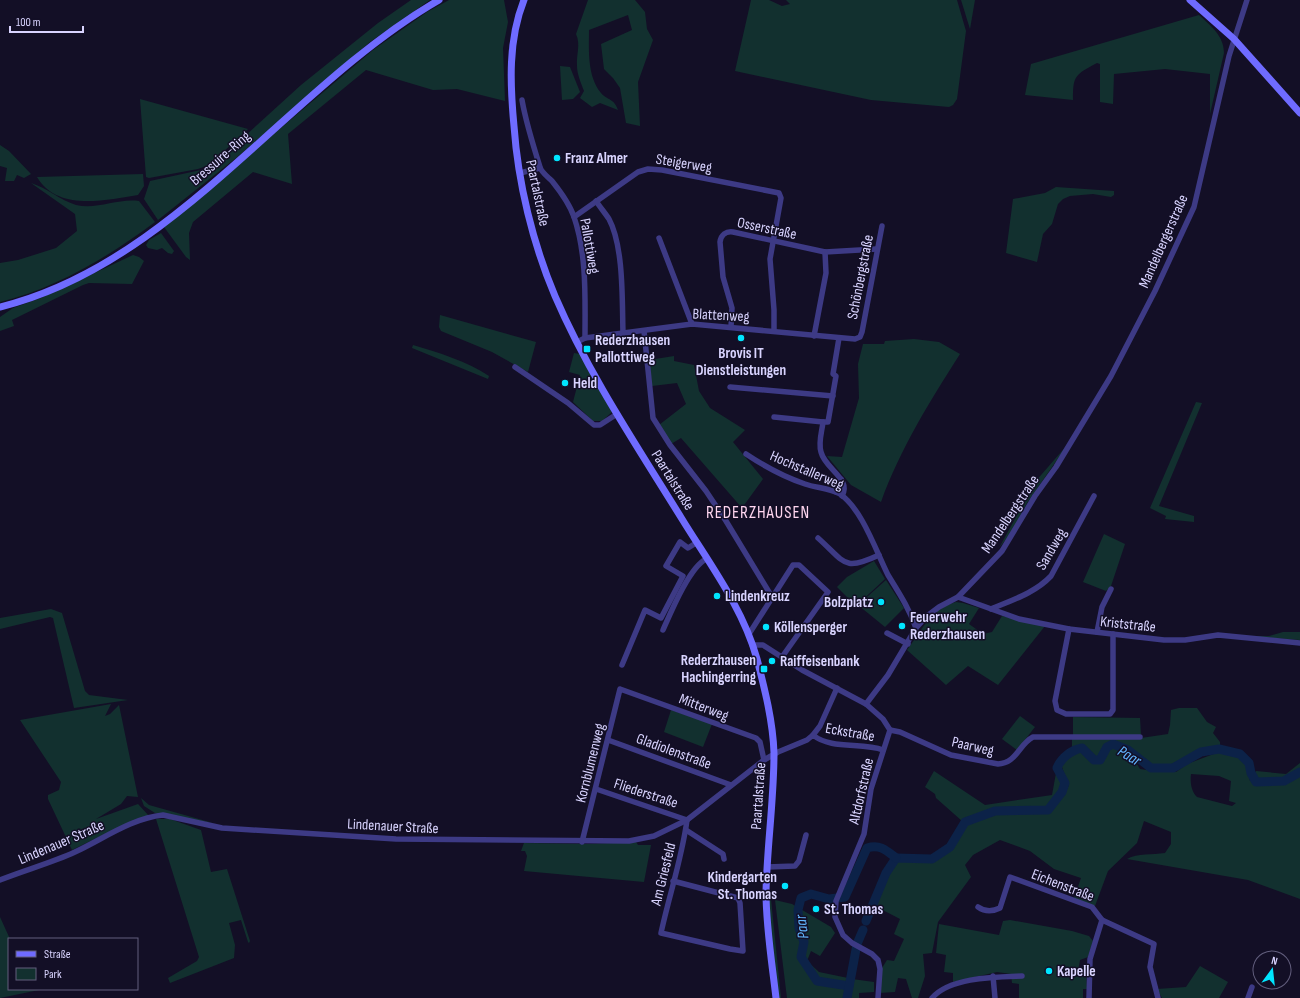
<svg xmlns="http://www.w3.org/2000/svg" width="1300" height="998" viewBox="0 0 1300 998" font-family="'Sofia Sans Condensed',sans-serif">
	<rect width="100%" height="100%" fill="#130f26"/>
	<g fill="#12302f" fill-rule="evenodd">
		<polygon points="411,0 430,0 370,42 236,158 158,220 144,199 150,181 210,168 301,85 378,23"/>
		<polygon points="449,0 504,0 508,22 503,48 505,101 457,89 433,90 366,70 288,134 292,184 253,172 193,222 189,233 190,260 186,257 164,227 373,50 427,12"/>
		<path d="M 588,0 L 635,0 L 645,12 L 647,29 L 653,40 L 638,82 L 640,126 L 626,123 L 620,88 L 613,78 L 604,69 L 601,44 L 632,30 L 628,15 L 589,30 C 589,50 587,76 601,93 C 608,101 614,98 618,110 L 600,103 L 592,107 L 580,98 L 584,91 C 581,83 577,74 577,66 C 576,54 581,45 576,34 Z"/>
		<polygon points="751,0 769,0 782,6 790,4 786,0 957,0 966,31 957,99 953,105 949,107 871,100 735,71"/>
		<polygon points="961,0 975,0 970,29"/>
		<path d="M 1199,15 C 1211,26 1224,36 1224,53 L 1210,114 L 1210,74 L 1165,69 L 1114,74 L 1113,104 L 1100,102 L 1100,64 L 1097,63 C 1075,75 1073,75 1073,100 L 1025,95 L 1031,64 Z"/>
		<polygon points="560,66 570,67 580,92 573,99 562,100"/>
		<polygon points="140,99 248,129 209,165 198,169 149,178 146,177"/>
		<polygon points="0,145 9,151 31,174 24,178 17,175 14,181 5,181 7,168 0,166"/>
		<path d="M 143,174 L 144,186 L 138,195 C 105,200 58,212 37,177 Z"/>
		<path d="M 31,183 C 47,188 60,200 76,205 C 97,210 118,198 139,201 L 155,222 C 108,257 57,288 0,302 L 0,263 L 18,260 L 56,248 L 77,231 L 75,214 Z"/>
		<polygon points="1056,187 1114,191 1114,195 1111,197 1093,194 1070,196 1063,199 1058,204 1052,224 1043,234 1037,262 1006,253 1013,199 1045,193"/>
		<polygon points="161,233 174,251 172,254 168,253 162,248 157,250 148,248 146,245 149,240"/>
		<polygon points="133,255 139,257 144,261 132,284 89,283 83,285 12,320 14,326 0,331 0,317 13,308 41,298"/>
		<polygon points="440,315 536,342 528,372 492,352 441,331 439,327"/>
		<path d="M 914,339 L 939,342 L 960,354 C 930,401 900,449 881,502 L 851,485 L 827,456 L 842,457 L 859,398 L 858,364 L 863,344 L 884,344 L 885,341 Z"/>
		<path d="M 413,345 C 439,353 467,361 489,376 L 488,379 L 412,348 Z"/>
		<polygon points="574,353 580,354 612,412 602,421 593,421 573,402 580,375 569,372"/>
		<polygon points="674,356 674,361 694,365 699,391 710,408 745,430 733,442 763,479 742,508 681,438 671,444 659,425 686,404 677,383 652,386 649,360"/>
		<polygon points="1196,402 1202,403 1159,506 1194,516 1194,522 1165,519 1166,516 1150,508"/>
		<polygon points="1068,444 1027,503 1011,533 999,548 1035,482"/>
		<polygon points="1104,534 1125,544 1111,586 1106,591 1083,582"/>
		<polygon points="874,561 885,579 856,606 837,587 847,577"/>
		<polygon points="886,580 904,608 885,627 858,605"/>
		<path d="M 956,602 L 963,603 L 979,608 L 969,624 L 983,634 L 992,632 L 1002,616 L 1045,626 L 998,685 L 968,666 L 946,685 L 907,650 C 921,632 930,609 956,602 Z"/>
		<polygon points="51,609 62,613 85,691 89,695 128,700 74,708 53,618 50,617 0,629 0,618"/>
		<polygon points="1283,632 1300,632 1300,640 1244,636 1269,636"/>
		<polygon points="111,704 105,716 110,714 119,705 138,797 127,796 121,804 96,819 138,804 149,816 113,830 72,850 48,799 48,795 59,790 61,782 20,720"/>
		<path d="M 1179,708 L 1197,708 L 1207,722 L 1216,727 L 1213,733 L 1220,742 L 1220,747 L 1201,750 L 1173,766 L 1152,764 L 1143,760 L 1135,751 L 1114,743 L 1108,745 L 1099,758 L 1093,757 C 1086,748 1083,746 1072,749 L 1072,739 L 1141,738 L 1168,734 L 1170,725 L 1171,710 Z"/>
		<polygon points="671,710 712,724 703,747 664,732"/>
		<polygon points="1020,716 1035,727 1017,750 1002,739"/>
		<polygon points="1073,717 1140,718 1141,735 1073,736"/>
		<path d="M 1113,747 L 1131,755 L 1140,769 L 1160,772 L 1176,772 L 1187,764 L 1219,752 L 1240,756 L 1246,762 L 1250,781 L 1256,771 L 1286,774 L 1300,763 L 1300,899 L 1248,880 L 1127,859 C 1138,853 1152,855 1165,853 L 1171,844 L 1171,832 L 1144,821 L 1137,843 L 1108,871 L 1095,906 L 1074,898 L 1081,878 L 1054,869 L 1030,851 L 1000,840 L 973,855 L 965,865 L 971,877 L 938,922 L 932,953 L 923,954 L 925,976 L 918,998 L 912,998 L 906,979 L 898,978 L 895,992 L 879,993 L 882,968 L 887,960 L 894,961 L 904,939 L 894,934 L 900,919 L 875,906 L 895,862 L 935,859 L 951,849 L 967,820 L 962,821 L 936,798 L 935,794 L 925,787 L 934,771 L 985,805 L 1052,795 L 1056,773 L 1062,783 L 1060,793 L 1065,793 L 1069,785 L 1061,765 L 1068,758 L 1080,750 L 1093,763 C 1106,765 1104,753 1113,747 ZM 1191,774 L 1219,776 L 1231,781 L 1229,801 L 1236,803 L 1232,806 L 1197,797 C 1191,791 1190,782 1191,774 Z"/>
		<polygon points="141,798 149,805 213,823 155,813 144,806"/>
		<polygon points="156,819 170,819 201,830 211,872 227,869 250,941 249,943 248,942 241,920 229,923 235,945 234,958 170,983 168,978 197,961 199,957"/>
		<polygon points="636,842 638,845 651,845 644,882 524,871 527,856 525,851 521,851 524,843 589,844"/>
		<polygon points="768,899 771,899 781,998 777,998"/>
		<polygon points="775,900 792,904 831,927 835,933 820,956 811,951 807,961 819,972 848,978 844,998 787,998"/>
		<polygon points="0,917 10,939 9,989 44,989 0,998"/>
		<polygon points="1010,920 1072,931 1089,936 1093,941 1088,957 1080,960 1079,966 1080,970 1086,971 1087,989 1083,989 1083,998 1019,998 1019,984 1012,983 1011,974 997,972 953,982 953,973 944,972 946,955 936,953 939,924 999,935 1003,921"/>
		<polygon points="1200,966 1228,982 1219,998 1162,998 1157,989 1186,987"/>
		<polygon points="852,979 874,982 874,992 859,993 859,998 849,998"/>
	</g>
	<g fill="none" stroke-linecap="round" stroke-linejoin="round">
		<g stroke="#0c2248" stroke-width="9">
			<path d="M 866,921 L 886,873 L 896,858 L 932,859 L 950,847 L 965,822 L 995,811 L 1048,810 L 1062,792 L 1065,783 L 1057,768 C 1061,758 1071,750 1082,748 L 1094,760 L 1100,760 L 1107,747 L 1113,744 L 1128,750 L 1151,768 L 1173,768 L 1201,752 L 1219,749 L 1240,754 L 1249,763 L 1251,773 L 1256,782 L 1284,781 L 1300,772"/>
			<path d="M 849,986 L 817,981 L 801,957 L 804,942 L 799,928 L 798,910 L 801,898 L 811,894 L 829,899 L 845,897 L 867,848 C 880,844 886,850 896,858"/>
			<polyline points="847,998 857,944 863,930"/>
		</g>
		<g stroke="#3d3a85" stroke-width="5.5">
			<path d="M 522,100 C 526,123 533,145 540,167 C 541,172 548,177 552,181 C 560,191 570,205 574,217 C 587,255 585,298 585,338"/>
			<polyline points="520,173 540,168"/>
			<path d="M 596,201 C 600,207 605,213 609,219 C 624,247 622,302 623,333"/>
			<polyline points="574,217 638,172 648,169 662,170 779,193 781,198 770,259 774,310 774,331"/>
			<polyline points="659,238 692,324"/>
			<path d="M 731,327 L 732,308 L 723,277 L 720,242 C 721,235 726,231 733,232 L 825,252 L 877,249"/>
			<polyline points="644,331 653,418 670,445 706,491 726,521 772,597"/>
			<polyline points="814,336 826,273 825,252"/>
			<path d="M 839,338 L 833,374 L 836,376 L 828,422 L 823,422 C 822,432 818,442 821,452 C 825,469 852,479 842,496"/>
			<polyline points="577,342 585,338 692,324 855,339 860,337 862,332 882,226"/>
			<polyline points="515,367 568,403 594,425 600,425 617,414"/>
			<polyline points="730,387 833,396"/>
			<polyline points="774,417 823,422"/>
			<path d="M 746,454 C 764,466 784,477 805,484 C 816,488 830,488 840,494 C 862,509 876,551 888,575 C 899,593 909,608 916,628"/>
			<polyline points="836,492 841,479"/>
			<path d="M 818,538 C 845,562 843,572 879,555"/>
			<polyline points="958,597 1019,619 1069,629 1164,640 1185,640 1218,635 1300,643"/>
			<path d="M 991,609 C 1012,600 1035,593 1051,576 L 1094,496"/>
			<polyline points="1069,629 1055,701 1057,710 1066,714 1110,714 1113,710 1113,634"/>
			<path d="M 663,630 C 671,612 689,568 706,559"/>
			<polyline points="1097,632 1102,607 1111,589"/>
			<polyline points="887,633 908,644"/>
			<polyline points="749,634 793,565 799,565 828,592 782,657"/>
			<polyline points="752,645 763,645 802,670 866,704 883,719 890,730 871,789 864,834 836,901 835,917 843,935 852,943 872,954 878,960 880,969 878,998"/>
			<polyline points="622,665 645,610 661,618 683,576 666,566 680,542 688,548 696,543"/>
			<polyline points="866,704 888,675 916,628 927,616 939,607 958,597 1002,551 1035,496 1056,467 1111,376 1155,291 1194,207 1229,56 1247,0"/>
			<path d="M 890,730 L 900,732 L 951,755 L 998,764 C 1017,763 1019,744 1033,737 L 1140,737"/>
			<polyline points="813,735 820,726 837,688"/>
			<polyline points="608,740 731,785"/>
			<path d="M 596,789 L 687,820 C 682,858 669,896 661,933 L 730,949 L 743,951 L 740,903 L 738,898 L 673,881"/>
			<polyline points="686,830 723,854 724,859"/>
			<polyline points="582,842 620,689 756,738 760,742 764,760"/>
			<polyline points="767,867 795,866 799,861 806,835"/>
			<path d="M 0,880 C 25,870 51,863 75,852 C 103,839 132,818 163,815 L 222,828 L 396,839 L 629,841 L 654,836 L 687,820 L 764,760 L 778,752 L 807,740 L 813,735 C 831,750 862,742 883,750"/>
			<path d="M 978,907 C 985,912 992,912 1000,908 L 1010,877 L 1092,907 L 1102,920 L 1090,959 L 1089,998"/>
			<polyline points="1102,920 1154,944 1150,967 1158,998"/>
			<polyline points="993,976 995,998"/>
			<path d="M 932,998 C 950,977 996,977 1022,976"/>
			<polyline points="1248,998 1252,987"/>
		</g>
		<g stroke="#6f6bff" stroke-width="7">
			<path d="M 524,0 C 508,40 510,84 514,126 C 518,183 533,244 555,296 C 589,375 637,446 682,519 C 709,563 743,608 757,659 C 765,690 773,722 774,753 C 774,800 767,846 766,892 C 766,927 772,963 776,998"/>
			<polyline points="1190,0 1234,39 1300,113"/>
			<path d="M 0,307 C 175,264 287,88 439,0"/>
		</g>
	</g>
	<g fill="#00e5ff" stroke="#130f26" stroke-width="1.5">
		<circle cx="557" cy="158" r="4"/>
		<circle cx="741" cy="338" r="4"/>
		<rect x="583" y="345" width="8" height="8" rx="2"/>
		<circle cx="565" cy="383" r="4"/>
		<circle cx="717" cy="596" r="4"/>
		<circle cx="881" cy="602" r="4"/>
		<circle cx="902" cy="626" r="4"/>
		<circle cx="766" cy="627" r="4"/>
		<circle cx="772" cy="661" r="4"/>
		<rect x="760" y="665" width="8" height="8" rx="2"/>
		<circle cx="785" cy="886" r="4"/>
		<circle cx="816" cy="909" r="4"/>
		<circle cx="1049" cy="971" r="4"/>
	</g>
	<g text-anchor="middle" stroke-width="3" stroke-linejoin="round" paint-order="stroke">
		<g font-size="15" fill="#d9d4ff" stroke="#130f26">
			<text transform="translate(220 158) rotate(-41)" y="5">Bressuire-Ring</text>
			<text transform="translate(684 163) rotate(9)" y="5">Steigerweg</text>
			<text transform="translate(538 193) rotate(78)" y="5">Paartalstraße</text>
			<text transform="translate(767 228) rotate(12)" y="5">Osserstraße</text>
			<text transform="translate(1163 241) rotate(-66)" y="5">Mandelbergerstraße</text>
			<text transform="translate(590 246) rotate(80)" y="5">Pallottiweg</text>
			<text transform="translate(860 277) rotate(-79)" y="5">Schönbergstraße</text>
			<text transform="translate(721 315) rotate(3)" y="5">Blattenweg</text>
			<text transform="translate(807 470) rotate(23)" y="5">Hochstallerweg</text>
			<text transform="translate(673 480) rotate(58)" y="5">Paartalstraße</text>
			<text transform="translate(1010 514) rotate(-56)" y="5">Mandelbergstraße</text>
			<text transform="translate(1051 549) rotate(-60)" y="5">Sandweg</text>
			<text transform="translate(1128 624) rotate(6)" y="5">Kriststraße</text>
			<text transform="translate(704 707) rotate(21)" y="5">Mitterweg</text>
			<text transform="translate(850 732) rotate(10)" y="5">Eckstraße</text>
			<text transform="translate(973 746) rotate(13)" y="5">Paarweg</text>
			<text transform="translate(674 751) rotate(20)" y="5">Gladiolenstraße</text>
			<text transform="translate(590 763) rotate(-76)" y="5">Kornblumenweg</text>
			<text transform="translate(861 791) rotate(-77)" y="5">Altdorfstraße</text>
			<text transform="translate(646 793) rotate(18)" y="5">Fliederstraße</text>
			<text transform="translate(758 796) rotate(-86)" y="5">Paartalstraße</text>
			<text transform="translate(393 826) rotate(3)" y="5">Lindenauer Straße</text>
			<text transform="translate(61 842) rotate(-23)" y="5">Lindenauer Straße</text>
			<text transform="translate(663 874) rotate(-76)" y="5">Am Griesfeld</text>
			<text transform="translate(1063 885) rotate(21)" y="5">Eichenstraße</text>
		</g>
		<g font-size="15" font-weight="bold" fill="#d9d4ff" stroke="#130f26" text-anchor="start">
			<text x="565" y="163">Franz Almer</text>
			<text x="595" y="345">Rederzhausen<tspan x="595" dy="17">Pallottiweg</tspan></text>
			<text x="741" y="358" text-anchor="middle">Brovis IT<tspan x="741" dy="17">Dienstleistungen</tspan></text>
			<text x="573" y="388">Held</text>
			<text x="725" y="601">Lindenkreuz</text>
			<text x="873" y="607" text-anchor="end">Bolzplatz</text>
			<text x="910" y="622">Feuerwehr<tspan x="910" dy="17">Rederzhausen</tspan></text>
			<text x="774" y="632">Köllensperger</text>
			<text x="756" y="665" text-anchor="end">Rederzhausen<tspan x="756" dy="17">Hachingerring</tspan></text>
			<text x="780" y="666">Raiffeisenbank</text>
			<text x="777" y="882" text-anchor="end">Kindergarten<tspan x="777" dy="17">St. Thomas</tspan></text>
			<text x="824" y="914">St. Thomas</text>
			<text x="1057" y="976">Kapelle</text>
		</g>
		<g font-size="16" font-style="italic" fill="#62b6ff" stroke="#130f26">
			<text transform="translate(1130 755) rotate(31)" y="6">Paar</text>
			<text transform="translate(801 927) rotate(-97)" y="6">Paar</text>
		</g>
		<g font-size="17" letter-spacing="1" fill="#ffd6f0" stroke="#130f26">
			<text x="758" y="518">REDERZHAUSEN</text>
		</g>
	</g>
	<rect x="8" y="938" width="130" height="52" fill="#130f26" stroke="#625e7d"/>
	<rect x="16" y="951" width="20" height="6" fill="#6f6bff" stroke="#625e7d"/>
	<text x="44" y="958" font-size="12" fill="#d9d4ff">Straße</text>
	<rect x="16" y="968" width="20" height="12" fill="#12302f" stroke="#625e7d"/>
	<text x="44" y="978" font-size="12" fill="#d9d4ff">Park</text>
	<g transform="translate(1272 970) rotate(15)"><circle r="19" fill="#130f26" stroke="#625e7d"/>
	<path d="M0-3L7 15L0 10L-7 15Z" fill="#00e5ff"/>
	<text y="-6" font-size="11" font-weight="bold" text-anchor="middle" fill="#d9d4ff">N</text>
	</g>
	<path d="M10 26v6h73v-6" fill="none" stroke="#d9d4ff" stroke-width="2"/>
	<text x="16" y="26" font-size="12" fill="#d9d4ff" stroke="#130f26" stroke-width="3" paint-order="stroke">100 m</text>
</svg>
